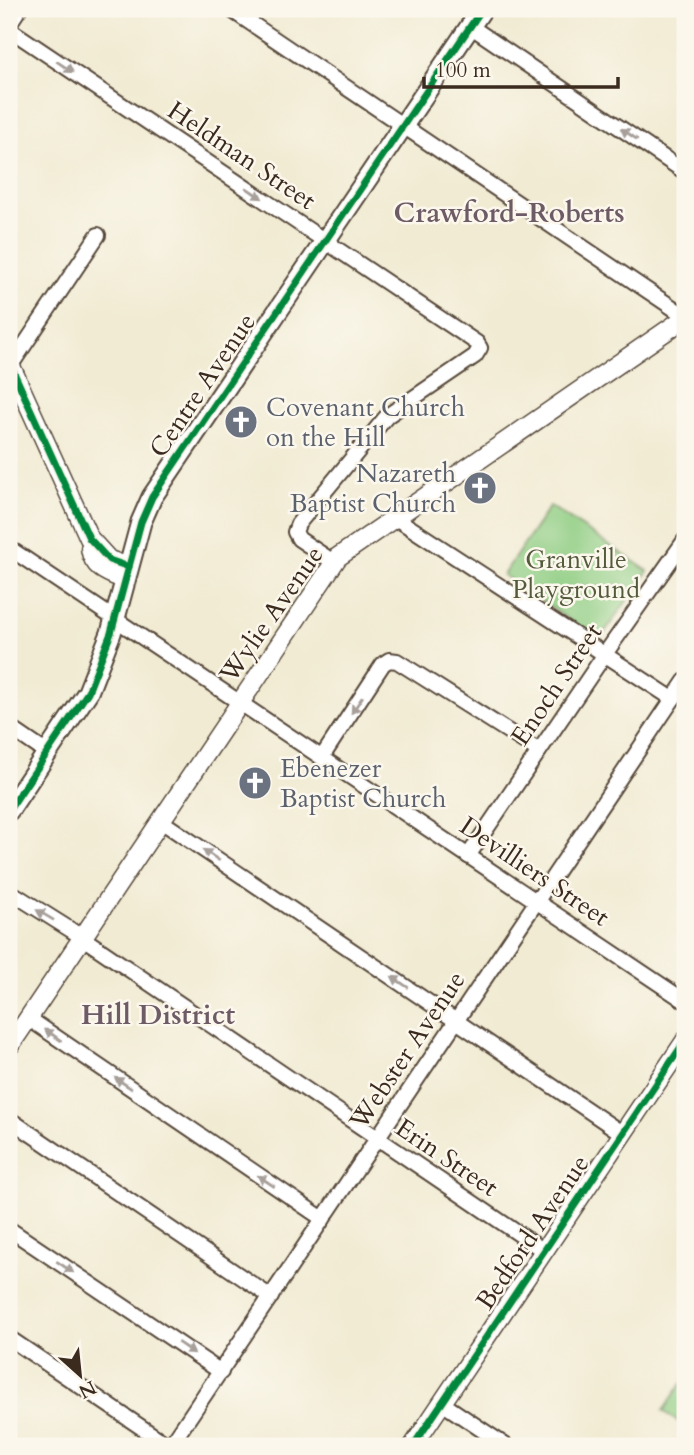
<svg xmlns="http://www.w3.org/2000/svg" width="694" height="1455" viewBox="0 0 694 1455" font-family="Cardo,serif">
	<rect width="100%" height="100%" fill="#fbf7ec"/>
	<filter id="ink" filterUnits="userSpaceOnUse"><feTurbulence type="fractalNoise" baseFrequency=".0143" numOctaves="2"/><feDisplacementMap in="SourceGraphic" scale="14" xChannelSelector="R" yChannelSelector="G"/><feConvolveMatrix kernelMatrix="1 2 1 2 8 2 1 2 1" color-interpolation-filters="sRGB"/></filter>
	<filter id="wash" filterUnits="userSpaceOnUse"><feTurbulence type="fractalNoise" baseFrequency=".00686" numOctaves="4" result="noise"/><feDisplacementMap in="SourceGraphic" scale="28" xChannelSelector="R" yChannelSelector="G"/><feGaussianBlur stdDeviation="1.57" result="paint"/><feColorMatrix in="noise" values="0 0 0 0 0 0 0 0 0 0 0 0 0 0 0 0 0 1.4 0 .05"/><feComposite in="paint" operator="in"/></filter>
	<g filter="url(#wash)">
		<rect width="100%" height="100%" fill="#f1ebd3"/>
		<g fill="#90ce84" stroke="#667c51" stroke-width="2">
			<polygon points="550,506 648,571 599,640 503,575"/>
			<polygon points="685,1379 685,1426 663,1411"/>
		</g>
	</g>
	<g filter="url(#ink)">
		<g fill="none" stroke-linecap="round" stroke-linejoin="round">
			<defs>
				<g id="minor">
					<polyline points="230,9 685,316"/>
					<polyline points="9,24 19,9"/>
					<polyline points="470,26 685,172"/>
					<polyline points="9,29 477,343 480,348 475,356 387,416 298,524 295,532 299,539 335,563"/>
					<polyline points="9,368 98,235"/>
					<polyline points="394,517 673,699"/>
					<polyline points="9,548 685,1001"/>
					<polyline points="9,727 47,753"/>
					<polyline points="322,757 383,664 389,660 397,661 539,751"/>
					<polyline points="161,821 623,1134"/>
					<polyline points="468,856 605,654 685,540"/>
					<polyline points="9,891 71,930 544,1251"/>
					<polyline points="28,1018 323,1219"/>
					<polyline points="9,1119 271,1297"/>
					<polyline points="9,1229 221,1372"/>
					<polyline points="9,1338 169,1446"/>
					<polyline points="442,1403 506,1446"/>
					<polyline points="170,1446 685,681"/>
				</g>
				<g id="tertiary">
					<polyline points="9,362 89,538 109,560 129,567"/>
					<path d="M 90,548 C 93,569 108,573 126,580"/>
					<polyline points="9,1047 338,557 685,318"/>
					<polyline points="413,1446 685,1041"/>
				</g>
				<polyline id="secondary" points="9,810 88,692 111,633 141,522 152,497 482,9"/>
			</defs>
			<use href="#minor" stroke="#564739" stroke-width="18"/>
			<use href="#tertiary" stroke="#564739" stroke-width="21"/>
			<use href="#secondary" stroke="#564739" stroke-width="23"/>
			<use href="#minor" stroke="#fff" stroke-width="14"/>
			<use href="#tertiary" stroke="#fff" stroke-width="18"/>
			<use href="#secondary" stroke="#fff" stroke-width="19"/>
			<defs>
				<g id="cycleway">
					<polyline points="9,362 89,538 109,560 129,567"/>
					<polyline points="9,810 88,692 111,633 141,522 152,497 482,9"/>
					<polyline points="413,1446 685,1041"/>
				</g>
			</defs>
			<use href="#cycleway" stroke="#fbf7ec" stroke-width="11"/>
			<use href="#cycleway" stroke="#00873e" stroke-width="7"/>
		</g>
		<defs><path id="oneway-solid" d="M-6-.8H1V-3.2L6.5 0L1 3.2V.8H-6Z" transform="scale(1.75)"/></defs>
		<g fill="#a79f9a">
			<use href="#oneway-solid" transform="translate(65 67) rotate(34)"/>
			<use href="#oneway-solid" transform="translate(629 134) rotate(-146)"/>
			<use href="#oneway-solid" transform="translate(254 193) rotate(34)"/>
			<use href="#oneway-solid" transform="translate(357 705) rotate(124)"/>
			<use href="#oneway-solid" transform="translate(211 855) rotate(-146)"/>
			<use href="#oneway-solid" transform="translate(45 915) rotate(-149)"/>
			<use href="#oneway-solid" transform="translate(400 982) rotate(-146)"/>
			<use href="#oneway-solid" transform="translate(53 1035) rotate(-145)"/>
			<use href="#oneway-solid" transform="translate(123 1083) rotate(-146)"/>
			<use href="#oneway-solid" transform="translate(266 1181) rotate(-146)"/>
			<use href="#oneway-solid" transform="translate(65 1267) rotate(34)"/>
			<use href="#oneway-solid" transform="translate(186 1348) rotate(34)"/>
		</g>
	</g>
	<defs>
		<symbol id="church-disc" viewBox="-11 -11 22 22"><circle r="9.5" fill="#6b7280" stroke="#fbf7ec"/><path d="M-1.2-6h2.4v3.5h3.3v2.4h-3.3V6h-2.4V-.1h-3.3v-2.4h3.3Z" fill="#fff"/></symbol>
	</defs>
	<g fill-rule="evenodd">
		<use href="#church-disc" x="222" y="403" width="38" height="38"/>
		<use href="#church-disc" x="461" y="469" width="38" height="38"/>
		<use href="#church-disc" x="236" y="764" width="38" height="38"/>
	</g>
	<g text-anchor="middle" stroke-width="5" stroke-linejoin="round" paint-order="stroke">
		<g font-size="26" fill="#3b2a1e" stroke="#fbf7ec">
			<text transform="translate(242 155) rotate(34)" y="9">Heldman Street</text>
			<text transform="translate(202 385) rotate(-56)" y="9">Centre Avenue</text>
			<text transform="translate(271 614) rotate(-55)" y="9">Wylie Avenue</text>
			<text transform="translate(556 684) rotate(-56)" y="9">Enoch Street</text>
			<text transform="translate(535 871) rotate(34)" y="9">Devilliers Street</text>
			<text transform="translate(407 1050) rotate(-56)" y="9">Webster Avenue</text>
			<text transform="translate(447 1157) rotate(34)" y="9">Erin Street</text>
			<text transform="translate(532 1232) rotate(-56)" y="9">Bedford Avenue</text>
		</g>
		<g font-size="26" fill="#5b616d" stroke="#fbf7ec" text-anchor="start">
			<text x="266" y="416">Covenant Church<tspan x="266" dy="30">on the Hill</tspan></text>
			<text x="456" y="482" text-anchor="end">Nazareth<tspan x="456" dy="30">Baptist Church</tspan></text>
			<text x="280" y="777">Ebenezer<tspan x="280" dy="30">Baptist Church</tspan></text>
		</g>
		<g font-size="26" fill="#545b3d" stroke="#fbf7ec">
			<text x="576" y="568">Granville<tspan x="576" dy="30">Playground</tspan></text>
		</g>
		<g font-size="28" font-weight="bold" fill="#6d5b65" stroke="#fbf7ec">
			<text x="509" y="222">Crawford-Roberts</text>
			<text x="158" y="1024">Hill District</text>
		</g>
	</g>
	<rect width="694" height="1455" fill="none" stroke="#fbf7ec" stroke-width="35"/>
	<g transform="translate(80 1375) rotate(153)" stroke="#fbf7ec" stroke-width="5" paint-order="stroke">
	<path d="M0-5L12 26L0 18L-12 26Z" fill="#3b2a1e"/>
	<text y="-10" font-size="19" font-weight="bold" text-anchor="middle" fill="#3b2a1e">N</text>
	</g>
	<path d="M424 77v10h194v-10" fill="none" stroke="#3b2a1e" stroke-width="3.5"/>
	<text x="435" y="77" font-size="21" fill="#3b2a1e" stroke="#fbf7ec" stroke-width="5" paint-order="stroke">100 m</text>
</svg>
